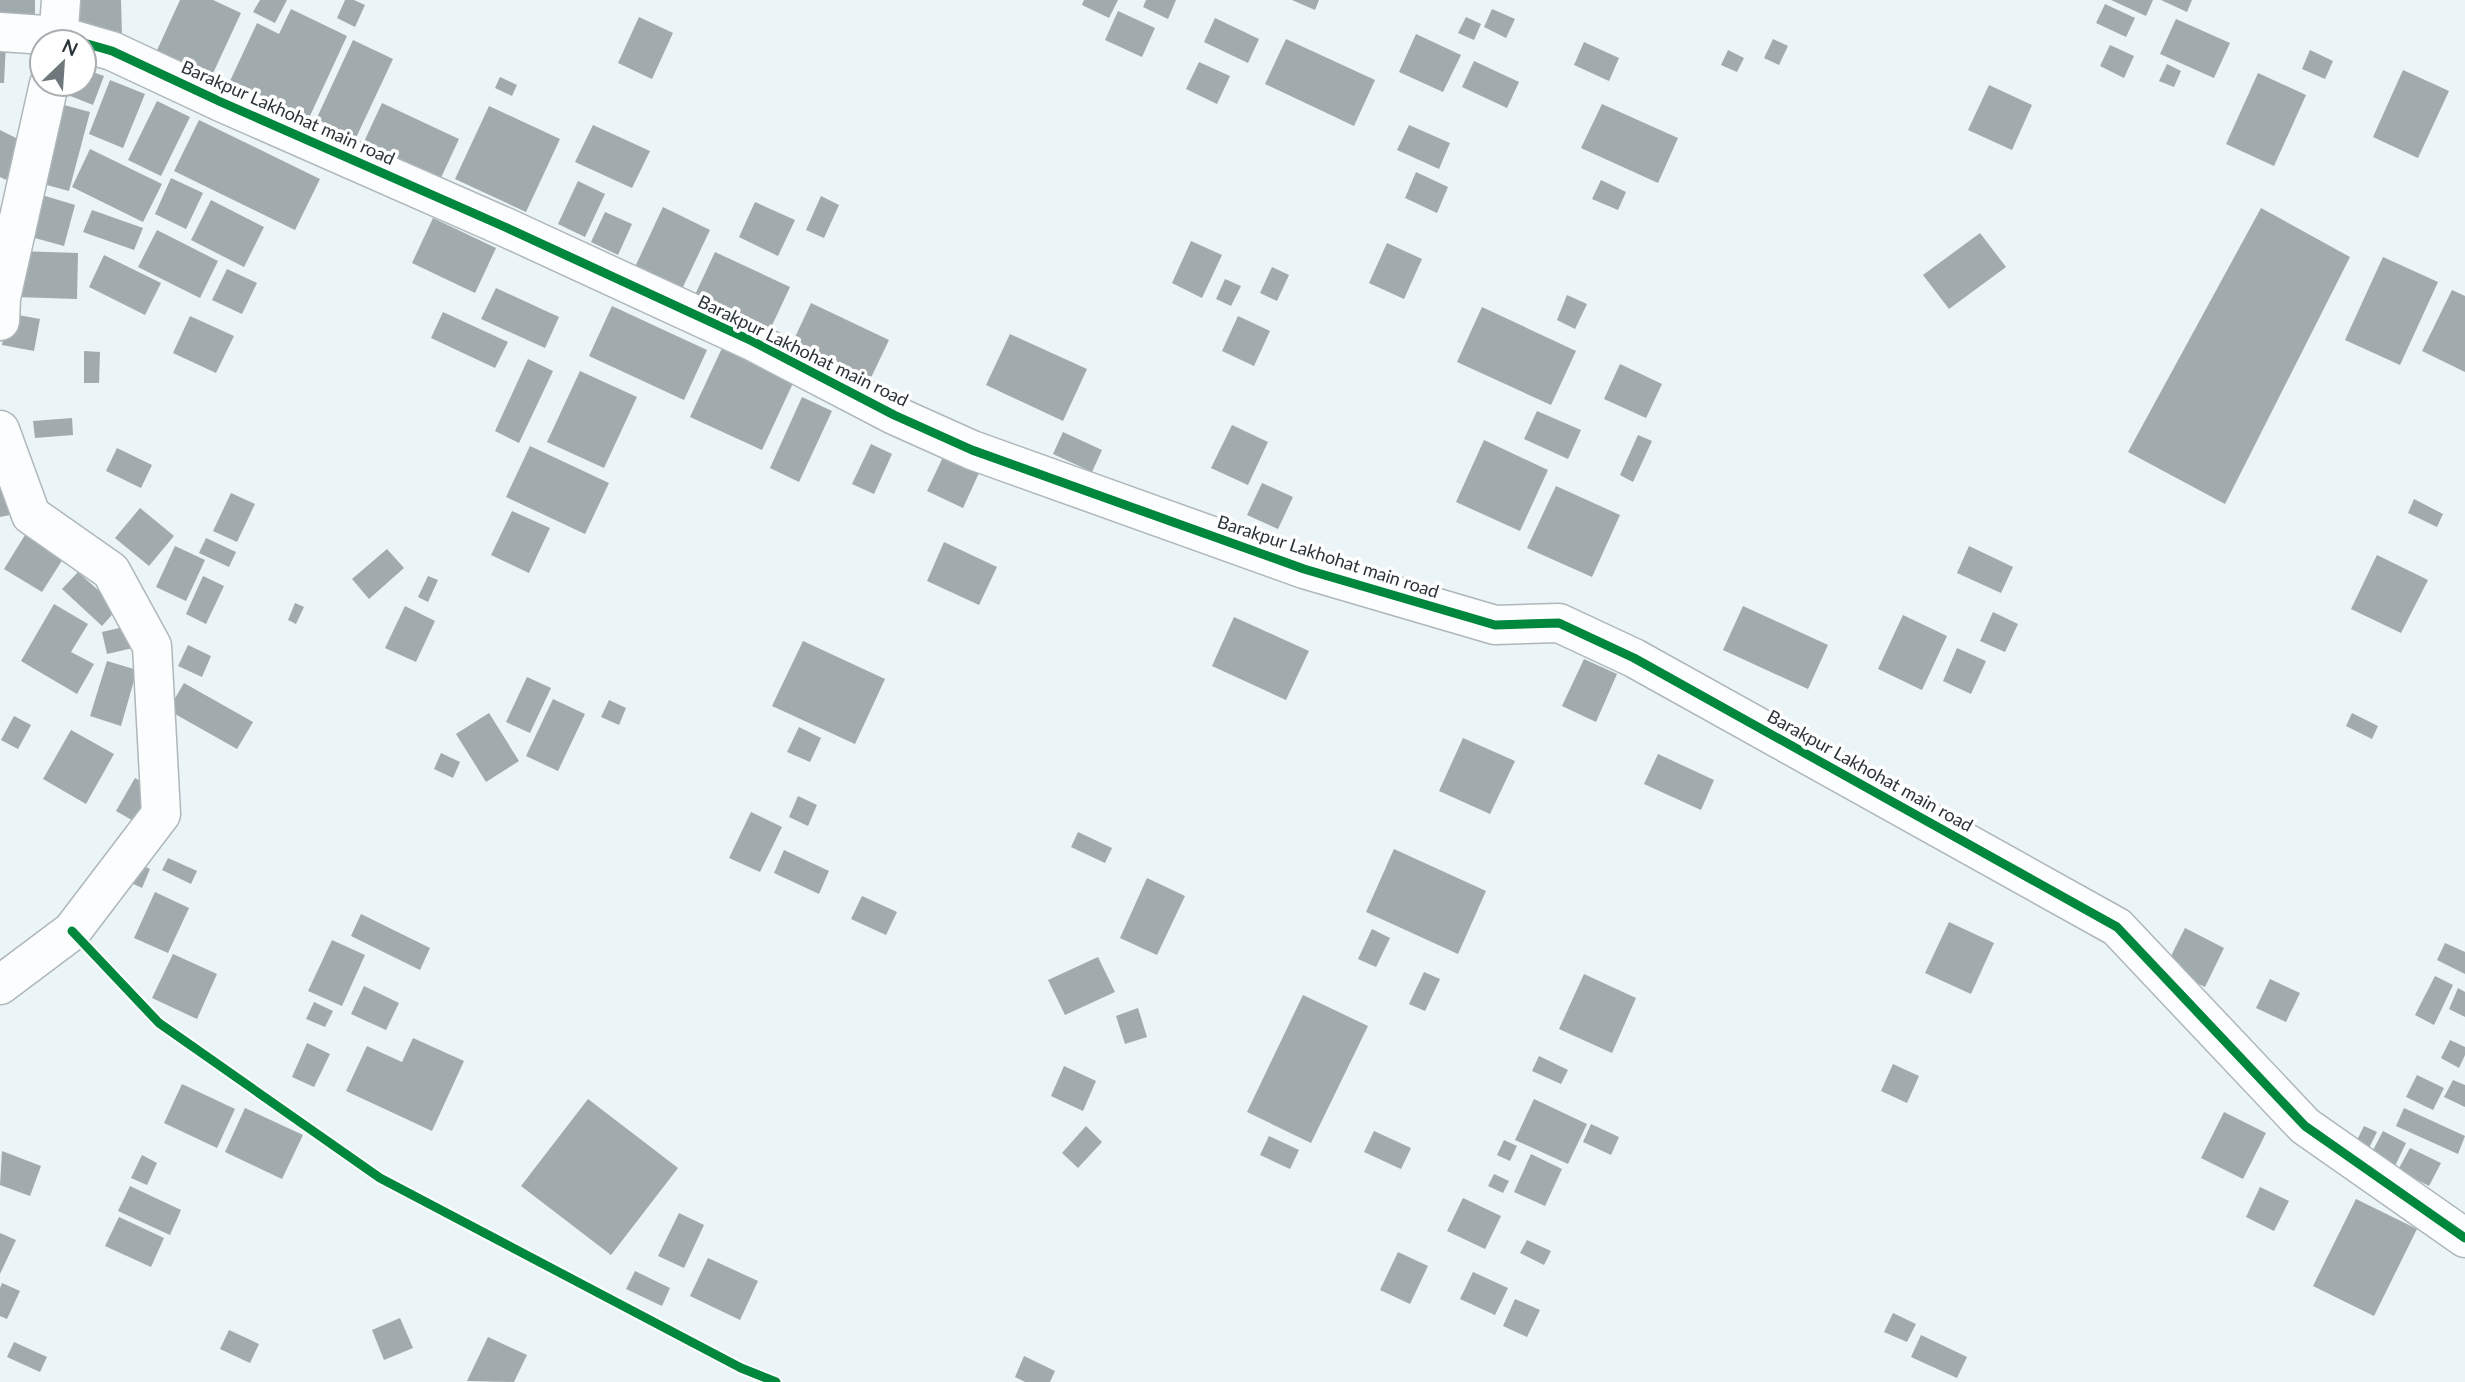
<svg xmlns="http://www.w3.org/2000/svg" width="2465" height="1382" viewBox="0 0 2465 1382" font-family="Lato,sans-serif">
	<rect width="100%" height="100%" fill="#ebf4f7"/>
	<g fill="#a1aaad">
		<rect x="0" y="0" width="35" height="26"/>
		<polygon points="76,0 121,0 122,36 76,37"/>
		<polygon points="180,0 213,0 241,13 208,84 153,59"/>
		<polygon points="260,0 287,0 275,23 253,12"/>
		<polygon points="345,0 354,0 365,5 355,27 337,18"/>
		<polygon points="1084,0 1118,0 1109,18 1082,5"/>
		<polygon points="1146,0 1176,0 1168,19 1143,7"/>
		<polygon points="1292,0 1319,0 1315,10"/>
		<polygon points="2111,0 2153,0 2146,16"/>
		<polygon points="2161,0 2192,0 2187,12"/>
		<polygon points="2105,4 2135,18 2126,37 2096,23"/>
		<polygon points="291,9 347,36 309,118 230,81 257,23 279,34"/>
		<polygon points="1492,9 1515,19 1506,38 1484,27"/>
		<polygon points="1118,11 1155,28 1142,57 1105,40"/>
		<polygon points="639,17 673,33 652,79 618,63"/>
		<polygon points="1466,17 1481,24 1474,40 1458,33"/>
		<polygon points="1215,18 1259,39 1248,63 1204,42"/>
		<polygon points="2176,19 2230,43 2214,78 2160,54"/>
		<polygon points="1416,34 1461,55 1443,92 1399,72"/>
		<polygon points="1286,39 1375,80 1354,126 1265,84"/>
		<polygon points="1773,39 1788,46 1779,65 1764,58"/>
		<polygon points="353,40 393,59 354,142 314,124"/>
		<polygon points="1584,42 1619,58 1609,81 1574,65"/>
		<polygon points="0,43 6,44 4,83 0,83"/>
		<polygon points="2110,45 2134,56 2124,78 2100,66"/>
		<polygon points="1728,50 1744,58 1737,72 1721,65"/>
		<polygon points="2310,50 2333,61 2325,79 2302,69"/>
		<polygon points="1474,61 1519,82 1507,108 1462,87"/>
		<polygon points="1199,62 1230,76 1217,104 1186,89"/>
		<polygon points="2167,64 2181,71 2174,87 2159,81"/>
		<polygon points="84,69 104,76 93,105 53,89 55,84 84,84"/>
		<polygon points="2403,70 2449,91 2418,158 2373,137"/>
		<polygon points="2258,73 2306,95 2274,166 2226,144"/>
		<polygon points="500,77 517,85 512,96 495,88"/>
		<polygon points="110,80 145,94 123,148 89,134"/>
		<polygon points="1989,85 2032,105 2012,150 1968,130"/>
		<polygon points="157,101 190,117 161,176 128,160"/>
		<polygon points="53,102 90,112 69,191 32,181"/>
		<polygon points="382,103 459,139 439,182 362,146"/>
		<polygon points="1602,104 1678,138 1658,183 1581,148"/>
		<polygon points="489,106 560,139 526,212 455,179"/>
		<polygon points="199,120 320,179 295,230 174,171"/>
		<polygon points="593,125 650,151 632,188 575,162"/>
		<polygon points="1409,125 1450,143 1439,169 1397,150"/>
		<polygon points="0,130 24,142 6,180 0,177"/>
		<polygon points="90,149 162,184 143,222 72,187"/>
		<polygon points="1416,172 1448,187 1437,213 1405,198"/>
		<polygon points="171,178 203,193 186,229 155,214"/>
		<polygon points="1601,180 1626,192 1618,210 1592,199"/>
		<polygon points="578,181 605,194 585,237 558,224"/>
		<polygon points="32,192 75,205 64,246 20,234"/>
		<polygon points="821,196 839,205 824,238 806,230"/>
		<polygon points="211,200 264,227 244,267 191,240"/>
		<polygon points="755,202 795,220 778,256 739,237"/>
		<polygon points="663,207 710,230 682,289 635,267"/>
		<polygon points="2261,208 2350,257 2225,504 2128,452"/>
		<polygon points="92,210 143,228 134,250 83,232"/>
		<polygon points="605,212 632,224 618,255 591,242"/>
		<polygon points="433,218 496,248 475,293 412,263"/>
		<polygon points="157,230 218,261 200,298 138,267"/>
		<polygon points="1980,233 2006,267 1949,309 1923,275"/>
		<polygon points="1191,241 1222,255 1202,298 1172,283"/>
		<polygon points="1387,243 1422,259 1404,299 1369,283"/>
		<polygon points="17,251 78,253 77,299 16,297"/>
		<polygon points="715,252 790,287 768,334 693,299"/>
		<polygon points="104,255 161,283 145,315 89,287"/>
		<polygon points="2383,257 2438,282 2400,365 2345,340"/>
		<polygon points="1272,267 1289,275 1277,301 1260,293"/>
		<polygon points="227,269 257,283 242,314 212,300"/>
		<polygon points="1225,279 1241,286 1231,306 1216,299"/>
		<polygon points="496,288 559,317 545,348 481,319"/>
		<polygon points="2452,290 2465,296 2465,372 2422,351"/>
		<polygon points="1567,295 1587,304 1575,329 1557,320"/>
		<polygon points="811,303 889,340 868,384 790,348"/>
		<polygon points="612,306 707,350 684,400 589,356"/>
		<polygon points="1482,307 1576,351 1551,405 1457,362"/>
		<polygon points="443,312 508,342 495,368 431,338"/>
		<polygon points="7,313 40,319 34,351 2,345"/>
		<polygon points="190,316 234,336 216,373 173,353"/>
		<polygon points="1238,316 1270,331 1254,366 1222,351"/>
		<polygon points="1010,334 1087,369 1063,421 986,385"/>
		<polygon points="722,348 794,381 762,450 690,417"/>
		<polygon points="84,351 100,352 99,383 84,383"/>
		<polygon points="528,359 553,371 519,443 495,431"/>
		<polygon points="1620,364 1662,384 1646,418 1604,399"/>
		<polygon points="580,371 637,397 604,468 547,442"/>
		<polygon points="802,397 832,411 799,482 770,468"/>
		<polygon points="1537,411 1581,430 1568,459 1524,439"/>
		<polygon points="72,418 73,435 35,438 33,421"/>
		<polygon points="1232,425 1268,442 1248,485 1211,468"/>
		<polygon points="1063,432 1102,450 1092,472 1053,454"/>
		<polygon points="1638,435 1652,441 1633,482 1620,475"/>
		<polygon points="1484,440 1548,470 1520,531 1456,502"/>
		<polygon points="871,444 892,454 874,494 852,484"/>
		<polygon points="530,446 609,483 585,534 506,497"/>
		<polygon points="117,448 152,465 141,488 106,471"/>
		<polygon points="943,457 979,473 963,508 927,491"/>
		<polygon points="0,475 10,515 0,517"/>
		<polygon points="1262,483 1293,497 1278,529 1247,515"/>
		<polygon points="1556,486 1620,515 1592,577 1527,548"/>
		<polygon points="231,493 255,504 237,542 213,531"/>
		<polygon points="2414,499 2443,514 2437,527 2408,513"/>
		<polygon points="140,508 174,536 149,566 115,538"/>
		<polygon points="512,511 550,528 529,573 491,555"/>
		<polygon points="25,535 63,559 42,592 4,569"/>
		<polygon points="206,538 236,552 229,567 199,553"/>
		<polygon points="944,542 997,567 979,605 927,581"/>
		<polygon points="175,546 205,560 186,601 156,587"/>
		<polygon points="1969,546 2013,567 2001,593 1957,573"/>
		<polygon points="387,549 404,568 369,599 352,579"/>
		<polygon points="2377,555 2428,580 2401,633 2351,609"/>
		<polygon points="78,572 118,608 102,626 62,589"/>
		<polygon points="203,576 224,586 206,624 186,614"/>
		<polygon points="428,576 438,580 428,602 418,597"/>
		<polygon points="295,603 304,607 296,624 288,620"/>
		<polygon points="54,604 88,624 71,652 94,664 77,694 21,661"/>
		<polygon points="405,606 435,621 416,662 385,648"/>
		<polygon points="1743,606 1828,645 1808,689 1723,650"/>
		<polygon points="1993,612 2018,624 2005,652 1980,641"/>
		<polygon points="1903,615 1947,636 1922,690 1878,669"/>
		<polygon points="1234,617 1309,651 1286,700 1212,666"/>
		<polygon points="128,626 133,648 107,654 102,632"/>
		<polygon points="803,641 885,679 855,744 772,706"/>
		<polygon points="188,645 211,656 202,677 178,666"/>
		<polygon points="1957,648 1986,661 1971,694 1943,681"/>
		<polygon points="1584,659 1617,674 1596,722 1562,706"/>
		<polygon points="107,661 137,670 121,726 90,716"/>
		<polygon points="527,677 551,688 530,733 506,722"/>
		<polygon points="184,683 253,722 237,749 168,710"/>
		<polygon points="553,699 585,714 558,771 526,756"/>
		<polygon points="609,700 626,708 619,725 601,717"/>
		<polygon points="489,713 519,761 486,782 456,734"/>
		<polygon points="2352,713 2378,726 2372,739 2346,726"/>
		<polygon points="14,716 31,725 18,749 1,740"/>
		<polygon points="799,727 821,738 810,762 787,752"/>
		<polygon points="71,730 114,754 86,804 43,779"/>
		<polygon points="1463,738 1515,761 1490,814 1439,791"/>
		<polygon points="441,753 460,762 453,778 434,769"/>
		<polygon points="1658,754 1714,780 1701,810 1644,784"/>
		<polygon points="135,778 155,790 137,823 116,811"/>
		<polygon points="798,796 817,805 808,826 789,817"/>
		<polygon points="751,812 782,827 760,872 729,858"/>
		<polygon points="1078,832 1112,848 1105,863 1071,847"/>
		<polygon points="1394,849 1486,891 1458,954 1366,912"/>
		<polygon points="784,850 829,871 819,894 774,873"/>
		<polygon points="168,858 197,871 191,884 162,870"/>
		<polygon points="135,862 150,869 142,888 127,881"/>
		<polygon points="1147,878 1185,896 1157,955 1120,938"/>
		<polygon points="155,892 189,908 168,953 134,938"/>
		<polygon points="862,896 897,912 886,935 851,919"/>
		<polygon points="361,914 430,948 420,970 351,936"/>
		<polygon points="1949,922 1994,943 1971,994 1925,973"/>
		<polygon points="2185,928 2224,948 2205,987 2165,968"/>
		<polygon points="1372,929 1390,938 1376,967 1358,959"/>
		<polygon points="332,940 365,955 342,1006 308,991"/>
		<polygon points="2445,943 2465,952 2465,974 2437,960"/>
		<polygon points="173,954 217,974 197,1019 152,998"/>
		<polygon points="1098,957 1115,992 1065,1015 1048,980"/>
		<polygon points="1424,972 1440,979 1425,1011 1409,1004"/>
		<polygon points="1584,974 1636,998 1612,1053 1559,1029"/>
		<polygon points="2435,976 2453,985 2434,1025 2415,1015"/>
		<polygon points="2270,979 2300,993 2286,1022 2256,1008"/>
		<polygon points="364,986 399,1003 386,1030 351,1014"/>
		<polygon points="2458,988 2465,992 2465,1017 2449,1009"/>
		<polygon points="1303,995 1368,1026 1311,1143 1247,1112"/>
		<polygon points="314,1002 333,1011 325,1027 306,1019"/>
		<polygon points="1138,1008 1147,1037 1125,1044 1116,1016"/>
		<polygon points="413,1038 464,1061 432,1131 346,1091 367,1046 402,1062"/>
		<polygon points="2450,1040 2465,1047 2465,1055 2459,1068 2441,1058"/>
		<polygon points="307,1043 330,1054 314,1087 292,1077"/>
		<polygon points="1539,1056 1568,1070 1561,1084 1532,1071"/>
		<polygon points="1893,1064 1919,1076 1907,1103 1881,1091"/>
		<polygon points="1064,1066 1096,1081 1083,1111 1051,1096"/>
		<polygon points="2417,1075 2444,1088 2433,1110 2406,1097"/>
		<polygon points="2453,1080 2465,1085 2465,1107 2444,1097"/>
		<polygon points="182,1084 235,1109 217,1148 164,1123"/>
		<polygon points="588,1099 678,1168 611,1255 521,1186"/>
		<polygon points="1534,1099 1587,1124 1568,1164 1515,1140"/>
		<polygon points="245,1108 303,1135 282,1179 225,1152"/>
		<polygon points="2404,1108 2465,1136 2458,1154 2396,1126"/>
		<polygon points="2224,1112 2266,1133 2243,1179 2201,1158"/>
		<polygon points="1591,1124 1619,1137 1611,1155 1583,1142"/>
		<polygon points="1086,1126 1102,1142 1078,1168 1062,1153"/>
		<polygon points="2364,1126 2377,1132 2369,1148 2356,1142"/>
		<polygon points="1374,1131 1411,1148 1401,1169 1364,1152"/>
		<polygon points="2383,1131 2406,1143 2395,1166 2371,1154"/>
		<polygon points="1269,1136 1299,1150 1290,1169 1260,1155"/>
		<polygon points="1504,1140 1517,1146 1510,1161 1497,1155"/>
		<polygon points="2410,1148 2441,1163 2429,1186 2398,1170"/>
		<polygon points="2,1151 41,1166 30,1196 0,1185"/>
		<polygon points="1531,1154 1562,1169 1545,1206 1514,1192"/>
		<polygon points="142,1155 157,1163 147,1185 131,1178"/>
		<polygon points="1494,1174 1509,1181 1503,1193 1488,1186"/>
		<polygon points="130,1186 181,1210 170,1235 118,1211"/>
		<polygon points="2260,1187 2289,1201 2274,1231 2246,1217"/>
		<polygon points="1463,1198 1501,1216 1485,1249 1447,1231"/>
		<polygon points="2356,1199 2417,1229 2374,1316 2313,1286"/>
		<polygon points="679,1213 704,1225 684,1268 658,1256"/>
		<polygon points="119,1217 164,1238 151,1267 105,1246"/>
		<polygon points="0,1233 16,1240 0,1274"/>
		<polygon points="1527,1240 1551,1251 1544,1265 1520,1253"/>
		<polygon points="1398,1252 1428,1266 1410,1304 1380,1290"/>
		<polygon points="708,1258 758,1281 740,1320 690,1296"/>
		<polygon points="635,1271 670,1288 662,1306 626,1289"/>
		<polygon points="1473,1272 1508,1288 1495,1315 1460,1299"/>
		<polygon points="2,1283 20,1291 7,1319 0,1316 0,1288"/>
		<polygon points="1515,1299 1540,1310 1527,1337 1503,1326"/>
		<polygon points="1893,1313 1916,1324 1907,1342 1884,1332"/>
		<polygon points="400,1318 413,1348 384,1360 372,1330"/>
		<polygon points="229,1330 259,1344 250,1363 220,1349"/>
		<polygon points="1921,1335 1967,1357 1957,1378 1911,1357"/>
		<polygon points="488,1337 527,1355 514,1382 467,1381"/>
		<polygon points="14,1342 47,1357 40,1372 7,1357"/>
		<polygon points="1024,1356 1055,1371 1050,1382 1025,1382 1015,1377"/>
	</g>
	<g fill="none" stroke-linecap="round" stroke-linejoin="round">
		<defs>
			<g id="minor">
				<polyline points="0,32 60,36 81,42"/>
				<polyline points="58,42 61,0"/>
				<polyline points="84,43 112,51 221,102 505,227 752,341 894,415 972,450 1304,569 1495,625 1559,623 1634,658 2117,927 2305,1126 2465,1238"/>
				<polyline points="0,321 1,298 49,84"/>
				<polyline points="0,430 31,515 111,571 152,646 161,814 72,931 0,985"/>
			</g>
		</defs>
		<use href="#minor" stroke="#aeb7ba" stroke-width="41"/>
		<use href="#minor" stroke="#fcfdfe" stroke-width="38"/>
		<defs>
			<g id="cycleway">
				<polyline points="84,43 112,51 221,102 505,227 752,341 894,415 972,450 1304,569 1495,625 1559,623 1634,658 2117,927 2305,1126 2465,1238"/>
				<polyline points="72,931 159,1023 380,1178 741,1368 776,1382"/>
			</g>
		</defs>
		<use href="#cycleway" stroke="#fff" stroke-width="13"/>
		<use href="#cycleway" stroke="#00873e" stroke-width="9"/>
	</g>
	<g text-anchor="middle" stroke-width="7" stroke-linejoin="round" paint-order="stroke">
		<g font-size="18" fill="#2b3539" stroke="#fff">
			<text transform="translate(288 113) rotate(24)" y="6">Barakpur Lakhohat main road</text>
			<text transform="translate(803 351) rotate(26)" y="6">Barakpur Lakhohat main road</text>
			<text transform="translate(1328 557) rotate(18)" y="6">Barakpur Lakhohat main road</text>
			<text transform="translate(1870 771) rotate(29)" y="6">Barakpur Lakhohat main road</text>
		</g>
	</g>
	<g transform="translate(63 63) rotate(25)"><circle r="33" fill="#ffffff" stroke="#aaaeb0" stroke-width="2"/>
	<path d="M0-5L12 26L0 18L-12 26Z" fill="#6e787c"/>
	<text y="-10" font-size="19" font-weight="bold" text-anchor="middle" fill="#2b3539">N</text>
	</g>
</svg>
